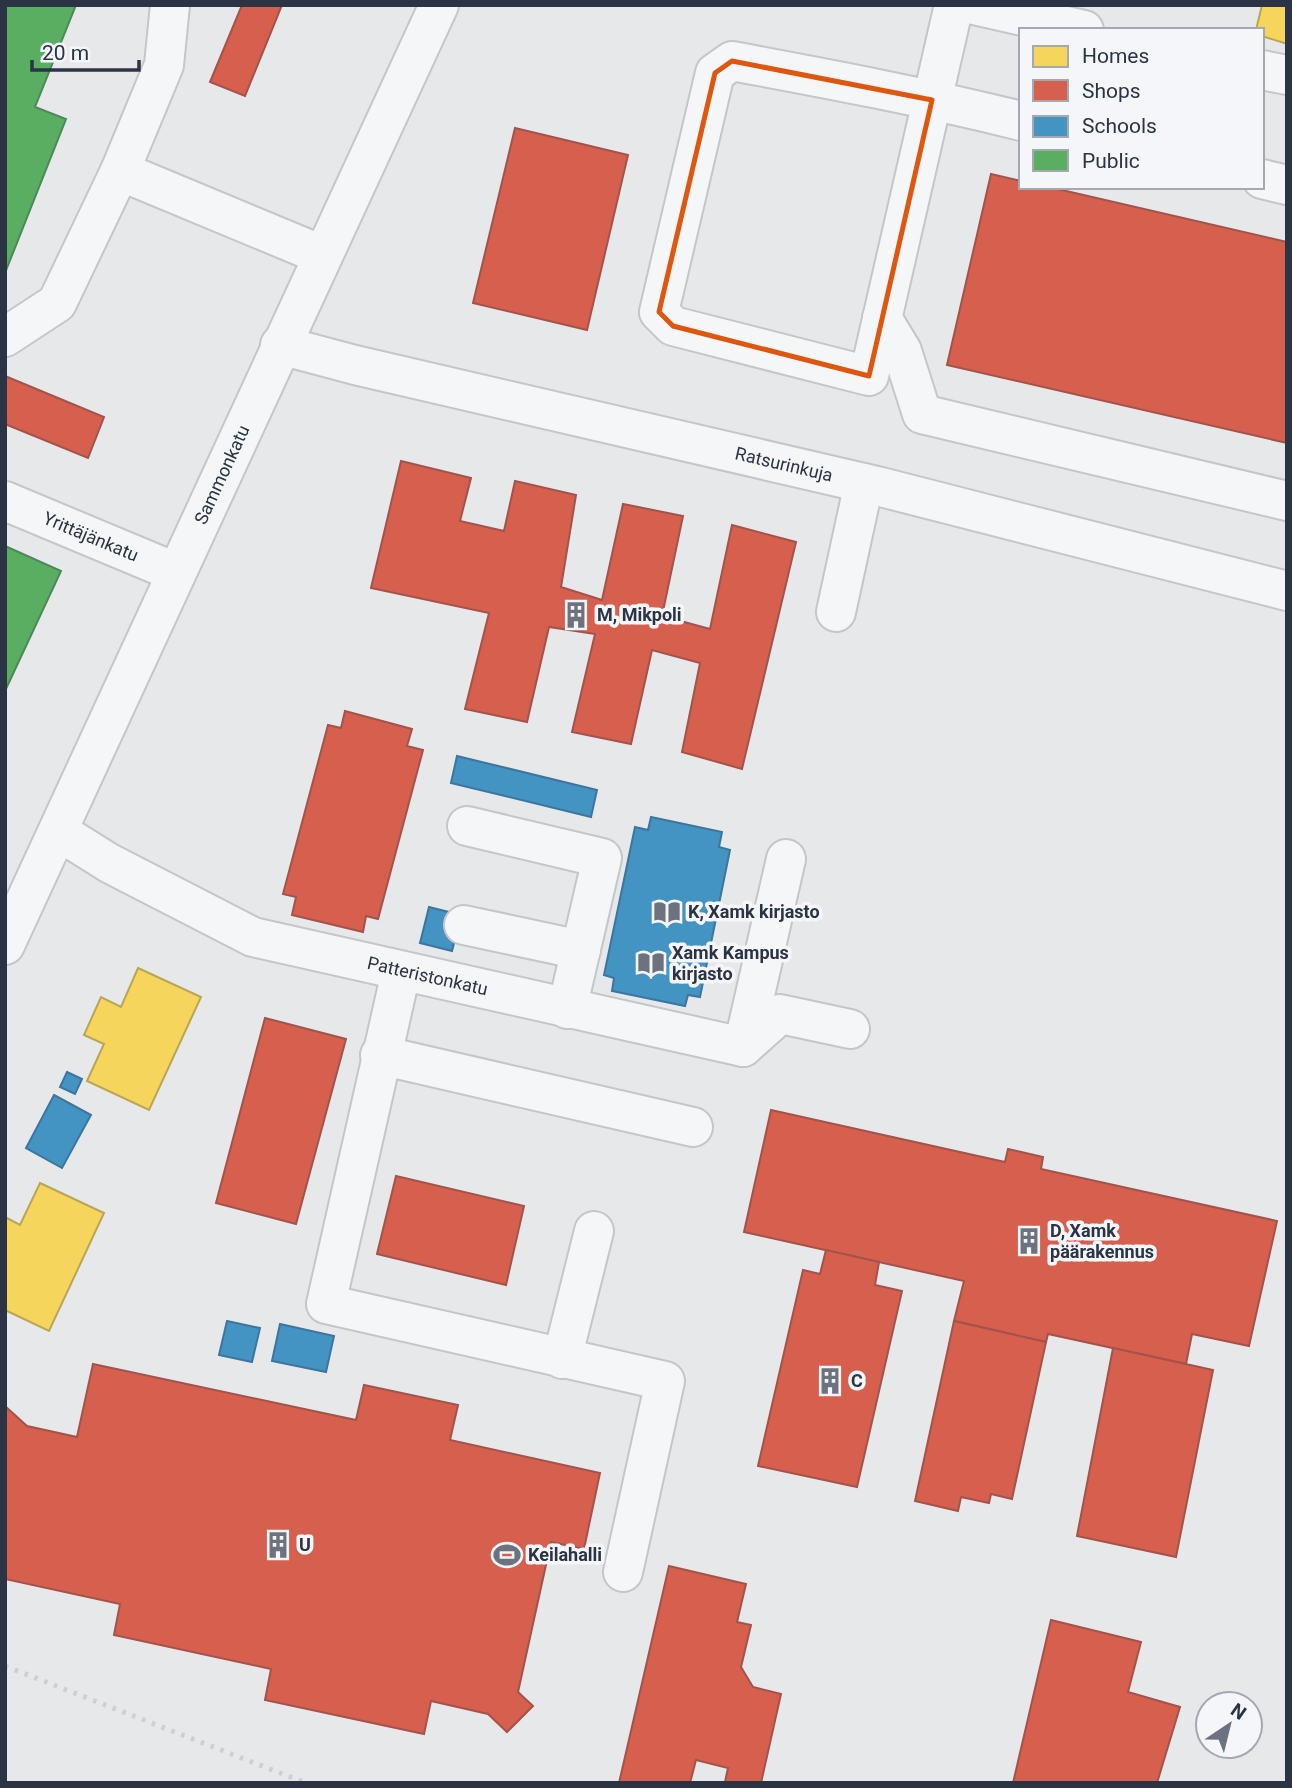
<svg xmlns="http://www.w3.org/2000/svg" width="1292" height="1788" viewBox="0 0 1292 1788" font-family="Roboto,sans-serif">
	<rect width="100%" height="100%" fill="#e6e8ea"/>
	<g fill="#f6d55c" stroke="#b9a555" stroke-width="2">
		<polygon points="1262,5 1287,5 1287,44 1262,36 1262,30 1256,30"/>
		<polygon points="138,968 201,997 149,1110 87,1081 104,1044 84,1035 101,997 121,1007"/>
		<polygon points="40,1183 104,1213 49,1331 5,1310 5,1217 20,1225"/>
	</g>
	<g fill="#d6604d" stroke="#a3534b" stroke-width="2">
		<polygon points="242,5 282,5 245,96 210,82"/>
		<polygon points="515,128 628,155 587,330 473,303"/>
		<polygon points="991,174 1021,181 1021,187 1049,187 1287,242 1287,443 947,365"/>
		<polygon points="5,376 104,417 88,458 5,424"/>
		<polygon points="401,461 471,478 460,521 504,531 515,481 576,495 561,587 602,600 623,504 683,516 662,616 710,629 732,525 796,542 742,769 682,752 700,663 652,650 631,744 572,732 595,634 549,627 527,722 465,709 489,613 371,588"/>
		<polygon points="345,711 412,729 407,746 423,750 378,919 366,916 363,932 292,915 296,897 283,894 328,725 341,728"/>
		<polygon points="265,1018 346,1039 296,1224 216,1203"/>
		<polygon points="771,1110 1005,1162 1008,1149 1043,1157 1041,1169 1277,1221 1249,1346 1192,1334 1186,1364 1048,1334 1046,1342 954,1321 964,1281 744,1232"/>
		<polygon points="396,1176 524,1206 506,1285 377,1254"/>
		<polygon points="826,1250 879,1262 875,1285 902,1291 857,1487 758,1466 803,1270 820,1274"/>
		<polygon points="954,1321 1046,1342 1012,1499 991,1494 989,1503 961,1497 958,1511 915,1501"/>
		<polygon points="1113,1348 1213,1370 1176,1557 1077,1536"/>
		<polygon points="93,1364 356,1420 364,1385 458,1405 450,1440 600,1473 584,1549 551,1542 518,1692 533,1706 507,1732 488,1714 431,1701 424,1734 265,1700 271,1669 114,1635 120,1604 5,1579 5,1406 27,1426 77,1437"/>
		<polygon points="669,1566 746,1584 737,1622 751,1625 741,1667 753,1687 781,1694 761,1783 725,1782 728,1768 696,1760 690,1783 619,1783"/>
		<polygon points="1051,1620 1141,1642 1128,1692 1180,1707 1157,1783 1013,1783"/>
	</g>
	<g fill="#4393c3" stroke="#3c769d" stroke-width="2">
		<polygon points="457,756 597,790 591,817 451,783"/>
		<polygon points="651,817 722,832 719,847 730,850 700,997 688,995 685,1006 612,991 614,978 604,975 635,827 648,830"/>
		<polygon points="429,907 461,915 452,951 420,943"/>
		<polygon points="67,1072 82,1079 75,1094 60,1087"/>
		<polygon points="54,1095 91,1115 62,1168 26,1148"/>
		<polygon points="227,1321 260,1328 252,1362 219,1355"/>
		<polygon points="280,1324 334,1336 326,1372 272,1361"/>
	</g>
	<g fill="#5aae61" stroke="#4c8959" stroke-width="2">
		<polygon points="5,5 76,5 35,107 66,119 5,273"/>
		<polygon points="5,546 61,571 5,691"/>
	</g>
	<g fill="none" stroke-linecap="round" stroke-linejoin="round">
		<defs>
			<g id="minor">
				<path d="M 954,5 L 869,376 L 673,326 L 659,312 L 715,73 L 732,61 C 829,79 925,97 1021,121"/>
				<polyline points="974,5 1084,30"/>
				<polyline points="1262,70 1287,75"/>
				<polyline points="120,171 322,255"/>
				<polyline points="1262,179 1287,185"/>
				<polyline points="882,318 902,351 922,414 1287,501"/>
				<polyline points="5,337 57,303 120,171 164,65 170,5"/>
				<path id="s1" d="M 280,345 L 355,365 L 881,487 L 1287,591"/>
				<path id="s2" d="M 5,501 L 175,572"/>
				<polyline points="836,612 864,483"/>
				<polyline points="467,826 602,858 567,1009"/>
				<path id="s3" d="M 58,831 L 109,863 L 253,937 L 743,1047 L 780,1014 L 850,1029"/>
				<polyline points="464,925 581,950"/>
				<path id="s4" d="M 5,945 L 439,5"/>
				<polyline points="401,972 326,1304 665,1381 623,1572"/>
				<polyline points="743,1047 786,859"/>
				<polyline points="380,1055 693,1127"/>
				<polyline points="562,1359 594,1231"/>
			</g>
		</defs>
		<use href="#minor" stroke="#c4c6c8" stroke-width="42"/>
		<use href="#minor" stroke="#f5f6f7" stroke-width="38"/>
		<polyline stroke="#cecfd2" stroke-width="5" stroke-dasharray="3.5 7" stroke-linecap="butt" points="5,1666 306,1783"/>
	</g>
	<path fill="none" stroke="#df570f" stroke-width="5" stroke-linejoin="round" d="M 732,61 L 932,100 L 869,376 L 673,326 L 659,312 L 715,73 Z"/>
	<defs>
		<symbol id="building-bare" viewBox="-9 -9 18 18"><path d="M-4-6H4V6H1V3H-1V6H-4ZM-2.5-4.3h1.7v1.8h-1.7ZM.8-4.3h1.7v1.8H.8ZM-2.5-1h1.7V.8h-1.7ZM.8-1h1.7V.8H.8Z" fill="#6c737f" stroke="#f4f6f9" stroke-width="2.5" paint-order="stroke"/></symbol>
		<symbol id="library-bare" viewBox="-9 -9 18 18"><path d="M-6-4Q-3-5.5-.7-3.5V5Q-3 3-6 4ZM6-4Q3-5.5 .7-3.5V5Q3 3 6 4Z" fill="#6c737f" stroke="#f4f6f9" stroke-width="2.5" paint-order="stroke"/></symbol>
		<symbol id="stadium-bare" viewBox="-9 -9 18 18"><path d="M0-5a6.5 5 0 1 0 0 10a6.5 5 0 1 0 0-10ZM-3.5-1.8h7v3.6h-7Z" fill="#6c737f" stroke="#f4f6f9" stroke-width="2.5" paint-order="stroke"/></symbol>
	</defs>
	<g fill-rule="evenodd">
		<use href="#building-bare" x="557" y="596" width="38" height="38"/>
		<use href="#library-bare" x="648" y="893" width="38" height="38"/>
		<use href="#library-bare" x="632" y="944" width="38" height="38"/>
		<use href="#building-bare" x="1010" y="1222" width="38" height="38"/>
		<use href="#building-bare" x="811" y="1362" width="38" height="38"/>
		<use href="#building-bare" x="259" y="1526" width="38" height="38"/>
		<use href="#stadium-bare" x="488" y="1536" width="38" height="38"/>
	</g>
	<g text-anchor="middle" stroke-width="7" stroke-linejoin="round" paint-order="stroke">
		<g font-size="18" fill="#2b3445" stroke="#f4f6f9">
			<text dy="6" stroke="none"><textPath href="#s1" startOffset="518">Ratsurinkuja</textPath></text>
			<text dy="6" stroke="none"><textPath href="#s4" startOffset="518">Sammonkatu</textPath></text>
			<text dy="6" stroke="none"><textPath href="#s2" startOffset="93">Yrittäjänkatu</textPath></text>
			<text dy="6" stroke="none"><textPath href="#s3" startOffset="401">Patteristonkatu</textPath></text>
		</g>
		<g font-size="18" font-weight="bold" fill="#2b3445" stroke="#f4f6f9" text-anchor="start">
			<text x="597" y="621">M, Mikpoli</text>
			<text x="688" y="918">K, Xamk kirjasto</text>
			<text x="672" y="959">Xamk Kampus<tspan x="672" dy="21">kirjasto</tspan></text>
			<text x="1050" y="1237">D, Xamk<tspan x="1050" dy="21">päärakennus</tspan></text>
			<text x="851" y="1387">C</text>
			<text x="299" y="1551">U</text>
			<text x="528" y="1561">Keilahalli</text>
		</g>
	</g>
	<rect width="1292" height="1788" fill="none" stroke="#2b3445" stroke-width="14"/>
	<rect x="1019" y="28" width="245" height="161" fill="#f4f6f9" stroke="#a4a8b1" stroke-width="2"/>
	<rect x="1033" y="46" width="35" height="21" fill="#f6d55c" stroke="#a4a8b1" stroke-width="2"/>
	<text x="1082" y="63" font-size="21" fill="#2b3445">Homes</text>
	<rect x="1033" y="80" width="35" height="21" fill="#d6604d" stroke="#a4a8b1" stroke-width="2"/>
	<text x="1082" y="98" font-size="21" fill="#2b3445">Shops</text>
	<rect x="1033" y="116" width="35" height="21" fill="#4393c3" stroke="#a4a8b1" stroke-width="2"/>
	<text x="1082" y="133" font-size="21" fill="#2b3445">Schools</text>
	<rect x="1033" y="150" width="35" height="21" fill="#5aae61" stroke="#a4a8b1" stroke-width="2"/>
	<text x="1082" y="168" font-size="21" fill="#2b3445">Public</text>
	<g transform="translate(1229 1725) rotate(35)"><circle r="33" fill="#f4f6f9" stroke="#a4a8b1" stroke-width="2"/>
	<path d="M0-5L12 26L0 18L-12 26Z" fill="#6c737f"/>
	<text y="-10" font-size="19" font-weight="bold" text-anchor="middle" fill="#2b3445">N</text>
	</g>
	<path d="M32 60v10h107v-10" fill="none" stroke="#2b3445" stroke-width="3.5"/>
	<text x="42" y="60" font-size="21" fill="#2b3445" stroke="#f4f6f9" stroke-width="5" paint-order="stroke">20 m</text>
</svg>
